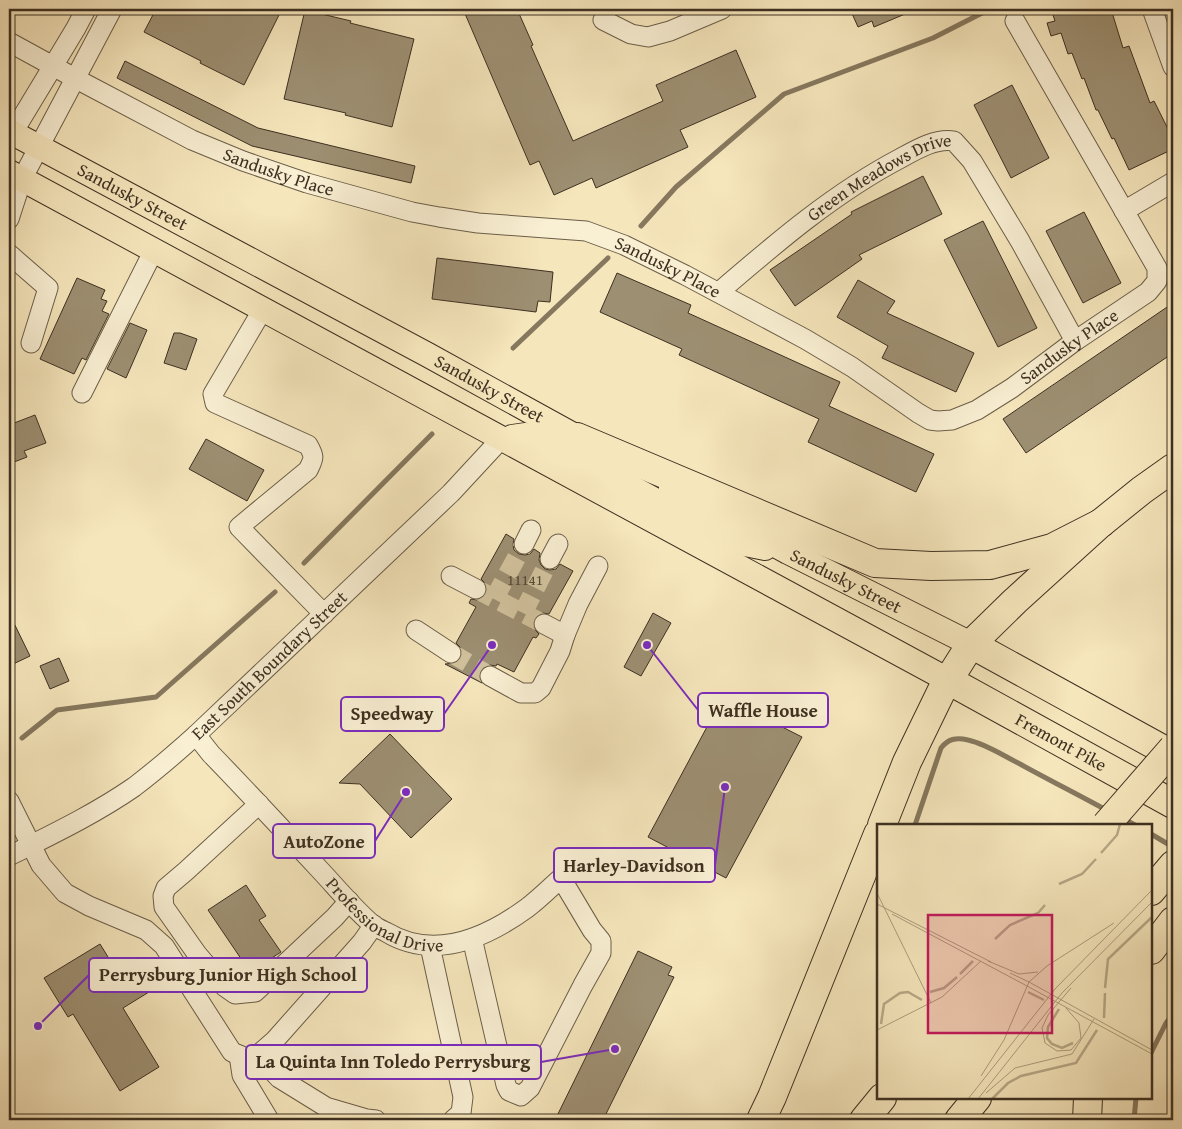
<svg xmlns="http://www.w3.org/2000/svg" width="1182" height="1129" viewBox="0 0 1182 1129" font-family="'Gentium Book Plus',serif">
	<rect width="100%" height="100%" fill="#f6e6bc"/>
	<filter id="stains"><feTurbulence type="fractalNoise" baseFrequency=".004" numOctaves="4"/><feColorMatrix values="0 0 0 0 .2 0 0 0 0 .09 0 0 0 0 .02 0 0 0 .5 -.17"/></filter>
	<radialGradient id="worn" r=".72"><stop offset=".6" stop-color="#630" stop-opacity="0"/><stop offset="1" stop-color="#630" stop-opacity=".3"/></radialGradient>
	<g fill="none" stroke-linecap="round" stroke-linejoin="round">
		<g stroke="#86785e" stroke-width="5">
			<polyline points="641,226 676,187 784,94 933,38 990,9"/>
			<polyline points="513,348 608,258"/>
			<polyline points="304,563 432,434"/>
			<polyline points="22,738 57,710 156,697 275,592"/>
			<polyline points="1122,818 1135,825"/>
			<path d="M 915,825 L 941,748 C 948,739 956,737 968,740 C 986,744 1004,756 1020,764 C 1049,780 1079,795 1108,811"/>
			<polyline points="1151,834 1173,847"/>
			<polyline points="1151,1053 1166,1023 1173,1014"/>
			<polyline points="1134,1120 1136,1098"/>
		</g>
	</g>
	<g fill="#9d8f72" stroke="#3d3021">
		<polygon points="156,9 282,9 244,85 200,63 201,61 144,32"/>
		<polygon points="463,9 517,9 533,45 531,46 573,141 663,101 656,85 736,50 756,97 680,130 688,147 596,188 592,178 554,195 539,161 530,165"/>
		<polygon points="850,9 917,9 874,27 872,21 858,27"/>
		<polygon points="1051,9 1111,9 1123,48 1129,46 1150,103 1154,101 1173,139 1173,149 1129,170 1114,138 1112,139 1098,110 1096,110 1084,78 1082,79 1072,53 1068,54 1061,33 1051,36 1047,23 1055,21"/>
		<polygon points="305,10 351,21 350,23 414,39 392,127 345,115 346,113 284,99"/>
		<polygon points="125,61 258,128 415,166 411,183 252,146 117,78"/>
		<polygon points="1012,85 1049,158 1011,178 974,105"/>
		<polygon points="923,176 942,214 859,255 862,259 795,306 770,270 852,214 851,212"/>
		<polygon points="1084,212 1121,283 1083,303 1046,231"/>
		<polygon points="983,221 1037,328 998,347 944,240"/>
		<polygon points="437,258 553,272 550,302 538,301 536,312 432,299"/>
		<polygon points="617,273 691,305 688,313 840,382 829,406 934,454 916,492 808,442 819,419 679,355 682,349 600,312"/>
		<polygon points="77,278 105,290 101,299 107,301 102,311 109,314 86,360 82,358 74,374 40,359"/>
		<polygon points="858,280 895,301 887,313 974,353 956,392 882,358 888,346 837,317"/>
		<polygon points="1173,303 1173,353 1026,453 1003,419"/>
		<polygon points="130,323 147,330 126,378 107,369"/>
		<polygon points="174,333 180,333 197,339 186,370 164,363"/>
		<polygon points="35,415 46,443 24,451 27,457 9,464 9,425"/>
		<polygon points="206,439 264,470 247,501 189,469"/>
		<polygon points="506,534 514,539 513,545 514,550 519,554 525,555 530,554 534,549 540,553 539,560 541,565 545,569 550,570 556,569 560,564 573,571 549,614 543,613 538,614 534,618 533,625 535,630 539,634 536,638 533,637 514,672 497,664 496,666 490,665 485,666 480,670 479,676 482,683 445,664 456,663 461,659 462,653 461,648 456,643 476,607 469,603 471,599 477,600 482,598 486,595 487,588 485,583 481,579"/>
		<polygon points="9,613 30,656 9,666"/>
		<polygon points="653,613 671,623 641,676 624,667"/>
		<polygon points="59,658 69,681 50,689 40,666"/>
		<polygon points="723,697 802,737 726,878 648,837"/>
		<polygon points="390,734 452,799 411,838 360,784 339,783"/>
		<polygon points="246,885 266,916 259,920 281,952 250,972 208,910"/>
		<polygon points="100,944 126,986 139,977 149,992 123,1008 159,1067 120,1091 73,1014 68,1017 44,978"/>
		<polygon points="638,951 672,967 668,975 674,977 603,1120 555,1120"/>
	</g>
	<g fill="none" stroke-linecap="round" stroke-linejoin="round">
		<g stroke="#d1c29d" stroke-width="19" stroke-dasharray="19 9" stroke-linecap="butt">
			<polyline points="476,589 544,624"/>
			<polyline points="494,599 524,544"/>
			<polyline points="523,613 550,559"/>
			<polyline points="451,653 490,676"/>
		</g>
		<defs>
			<g id="minor">
				<polyline points="1152,9 1173,67"/>
				<polyline points="603,20 631,34 648,37 670,31 722,9"/>
				<path id="s1" d="M 9,42 L 82,82 L 192,140 L 243,161 L 307,183 L 412,212 L 439,217 L 478,223 L 586,231 L 624,245 L 685,275 L 805,339 L 852,367 L 918,413 L 930,420 L 938,421 L 952,420 L 977,410 L 1012,388 L 1075,341 L 1148,292 L 1157,281 L 1157,268 L 1015,21"/>
				<polyline points="9,139 76,28 86,9"/>
				<polyline points="1124,211 1173,182"/>
				<polyline points="9,219 22,179 112,9"/>
				<polyline points="9,254 48,288 31,343"/>
				<path id="s2" d="M 719,292 C 776,243 834,193 901,158 C 917,149 936,138 954,141 L 972,161 L 1020,241 L 1075,341"/>
				<path d="M 263,309 L 213,394 L 215,403 L 308,445 C 315,457 314,458 308,470 L 239,527 L 324,614"/>
				<polyline points="82,393 154,250"/>
				<polyline points="524,544 531,530"/>
				<polyline points="550,559 558,544"/>
				<polyline points="451,576 476,589"/>
				<polyline points="544,624 565,635 578,604 598,566"/>
				<polyline points="416,630 451,653"/>
				<polyline points="490,676 521,693 535,693 541,688 560,651 565,635"/>
				<path id="s3" d="M 196,735 L 211,754 C 248,792 284,831 320,870 C 337,888 354,909 373,925 C 377,928 382,930 386,932 C 434,961 486,938 527,908 C 539,899 550,888 561,878 L 592,930 L 601,941 L 601,953 L 583,985 L 530,1088 L 521,1096 L 509,1091 L 506,1085 L 472,938"/>
				<polyline points="9,801 41,865 65,893 89,906 146,930 164,946 232,1052 246,1058 258,1055 275,1040 362,942 374,925"/>
				<polyline points="259,804 186,871 166,888 163,896 164,907 197,954 225,987 235,994 255,992 335,917 349,901"/>
				<path id="s4" d="M 9,856 C 51,835 95,814 134,787 C 155,771 176,753 196,735 L 451,493 L 502,438"/>
				<polyline points="430,946 463,1097 461,1113 453,1120"/>
				<polyline points="239,1055 242,1075 269,1120"/>
				<polyline points="258,1055 279,1078 326,1107 367,1119 376,1120"/>
			</g>
			<g id="major">
				<path id="s5" d="M 9,131 L 428,355 L 593,446"/>
				<polyline points="9,172 948,680"/>
				<polyline points="512,437 526,435 550,443 730,541 765,548"/>
				<path id="s6" d="M 671,488 L 788,552 L 971,644"/>
			</g>
			<g id="highway">
				<polyline points="577,437 875,563 931,566 990,565 1052,548 1101,523"/>
				<polyline points="971,644 1173,755"/>
				<path id="s7" d="M 948,680 L 1173,804"/>
				<polyline points="882,825 907,762 942,690 971,644 1015,601 1101,523 1142,490 1173,468"/>
				<polyline points="1151,891 1173,865"/>
				<polyline points="1151,950 1173,921"/>
				<polyline points="761,1120 772,1097 878,834"/>
				<polyline points="864,1120 882,1098"/>
				<polyline points="959,1120 977,1098"/>
				<polyline points="1087,1120 1088,1098"/>
			</g>
		</defs>
		<use href="#minor" stroke="#6b5e48" stroke-width="21"/>
		<use href="#major" stroke="#3d3021" stroke-width="26"/>
		<use href="#highway" stroke="#3d3021" stroke-width="30"/>
		<use href="#minor" stroke="#f9efd3" stroke-width="19"/>
		<use href="#major" stroke="#f6e6bc" stroke-width="24"/>
		<use href="#highway" stroke="#f6e6bc" stroke-width="28"/>
		<defs>
			<polyline id="highway-bridge" points="1106,825 1173,748"/>
		</defs>
		<use href="#highway-bridge" stroke="#3d3021" stroke-width="30" stroke-linecap="butt"/>
		<use href="#highway-bridge" stroke="#f6e6bc" stroke-width="28"/>
	</g>
	<g text-anchor="middle" stroke-width="5" stroke-linejoin="round" paint-order="stroke">
		<g font-size="15" fill="#554835">
			<text x="525" y="585">11141</text>
		</g>
		<g font-size="18" fill="#3d3021" stroke="#f9efd3">
			<text dy="6" stroke="none"><textPath href="#s1" startOffset="300">Sandusky Place</textPath></text>
			<text dy="6" stroke="none"><textPath href="#s2" startOffset="199">Green Meadows Drive</textPath></text>
			<text dy="6" stroke="none"><textPath href="#s5" startOffset="140">Sandusky Street</textPath></text>
			<text dy="6" stroke="none"><textPath href="#s1" startOffset="704">Sandusky Place</textPath></text>
			<text dy="6" stroke="none"><textPath href="#s1" startOffset="1169">Sandusky Place</textPath></text>
			<text dy="6" stroke="none"><textPath href="#s5" startOffset="545">Sandusky Street</textPath></text>
			<text dy="6" stroke="none"><textPath href="#s6" startOffset="198">Sandusky Street</textPath></text>
			<text dy="6" stroke="none"><textPath href="#s4" startOffset="325">East South Boundary Street</textPath></text>
			<text dy="6" stroke="none"><textPath href="#s7" startOffset="129">Fremont Pike</textPath></text>
			<text dy="6" stroke="none"><textPath href="#s3" startOffset="266">Professional Drive</textPath></text>
		</g>
	</g>
	<g transform="translate(877 824)">
		<rect width="275" height="275" fill="#f6e6bc"/>
		<path fill="none" stroke="#b7a887" stroke-width="2.5" d="M 224,29 L 240,11 L 243,0M 182,60 L 205,50 L 219,35M 118,115 L 133,101 L 161,89 L 168,81M 83,150 L 96,137M 228,164 L 231,135 L 275,93M 53,168 L 67,164 L 80,153M 151,168 L 167,176M 182,185 L 171,203 L 170,214 L 175,220 L 185,224 L 196,219M 227,194 L 228,169M 4,200 L 7,180 L 23,169 L 31,168 L 45,176M 115,275 L 131,259 L 144,252 L 199,239 L 220,206"/>
		<path fill="none" stroke="#ac9d7e" stroke-width="1" d="M 0,69 L 54,179M 0,80 L 114,138M 15,90 L 150,162M 111,137 L 142,150 L 161,148M 133,149 L 152,158M 152,158 L 275,226M 150,162 L 275,230M 189,184 L 202,199 L 204,214 L 194,226 L 180,227 L 168,219 L 165,204 L 171,191 L 194,164M 0,206 L 65,173 L 104,137M 104,252 L 127,216 L 152,158 L 170,142 L 237,99M 109,269 L 138,244 L 195,230 L 217,195M 91,275 L 178,165 L 275,66M 101,275 L 185,169 L 275,78"/>
		<path fill="#c2185b" fill-opacity="0.15" stroke="#c2185b" stroke-width="2.5" d="M 51,91 L 175,91 L 175,209 L 51,209 Z"/>
		<rect width="275" height="275" fill="none" stroke="#3d3021" stroke-width="2.5"/>
	</g>
	<path fill="none" stroke="#7b2cbf" stroke-width="2" d="M647 645L698 710M492 645L444 714M406 792L375 841M725 787L715 865M38 1026L89 975M615 1049L541 1062"/>
	<g fill="#7b2cbf" stroke="#f9efd3" stroke-width="2">
		<circle cx="647" cy="645" r="5"/>
		<circle cx="492" cy="645" r="5"/>
		<circle cx="406" cy="792" r="5"/>
		<circle cx="725" cy="787" r="5"/>
		<circle cx="38" cy="1026" r="5"/>
		<circle cx="615" cy="1049" r="5"/>
	</g>
	<g fill="#f9efd3" stroke="#7b2cbf" stroke-width="2">
		<rect x="698" y="693" width="130" height="34" rx="5"/>
		<rect x="341" y="697" width="103" height="34" rx="5"/>
		<rect x="273" y="824" width="102" height="34" rx="5"/>
		<rect x="554" y="848" width="161" height="34" rx="5"/>
		<rect x="89" y="958" width="278" height="34" rx="5"/>
		<rect x="246" y="1045" width="295" height="34" rx="5"/>
	</g>
	<g font-size="19" text-anchor="middle" font-weight="bold" fill="#3d3021">
		<text x="763" y="717">Waffle House</text>
		<text x="392" y="720">Speedway</text>
		<text x="324" y="848">AutoZone</text>
		<text x="634" y="872">Harley-Davidson</text>
		<text x="228" y="981">Perrysburg Junior High School</text>
		<text x="393" y="1068">La Quinta Inn Toledo Perrysburg</text>
	</g>
	<rect width="1182" height="1129" fill="none" stroke="#f6e6bc" stroke-width="30"/>
	<rect x="10" y="10" width="1162" height="1109" fill="none" stroke="#3d3021" stroke-width="2.5"/>
	<rect x="15" y="15" width="1152" height="1099" fill="none" stroke="#3d3021"/>
	<rect width="100%" height="100%" filter="url(#stains)"/>
	<rect width="100%" height="100%" fill="url(#worn)"/>
</svg>
